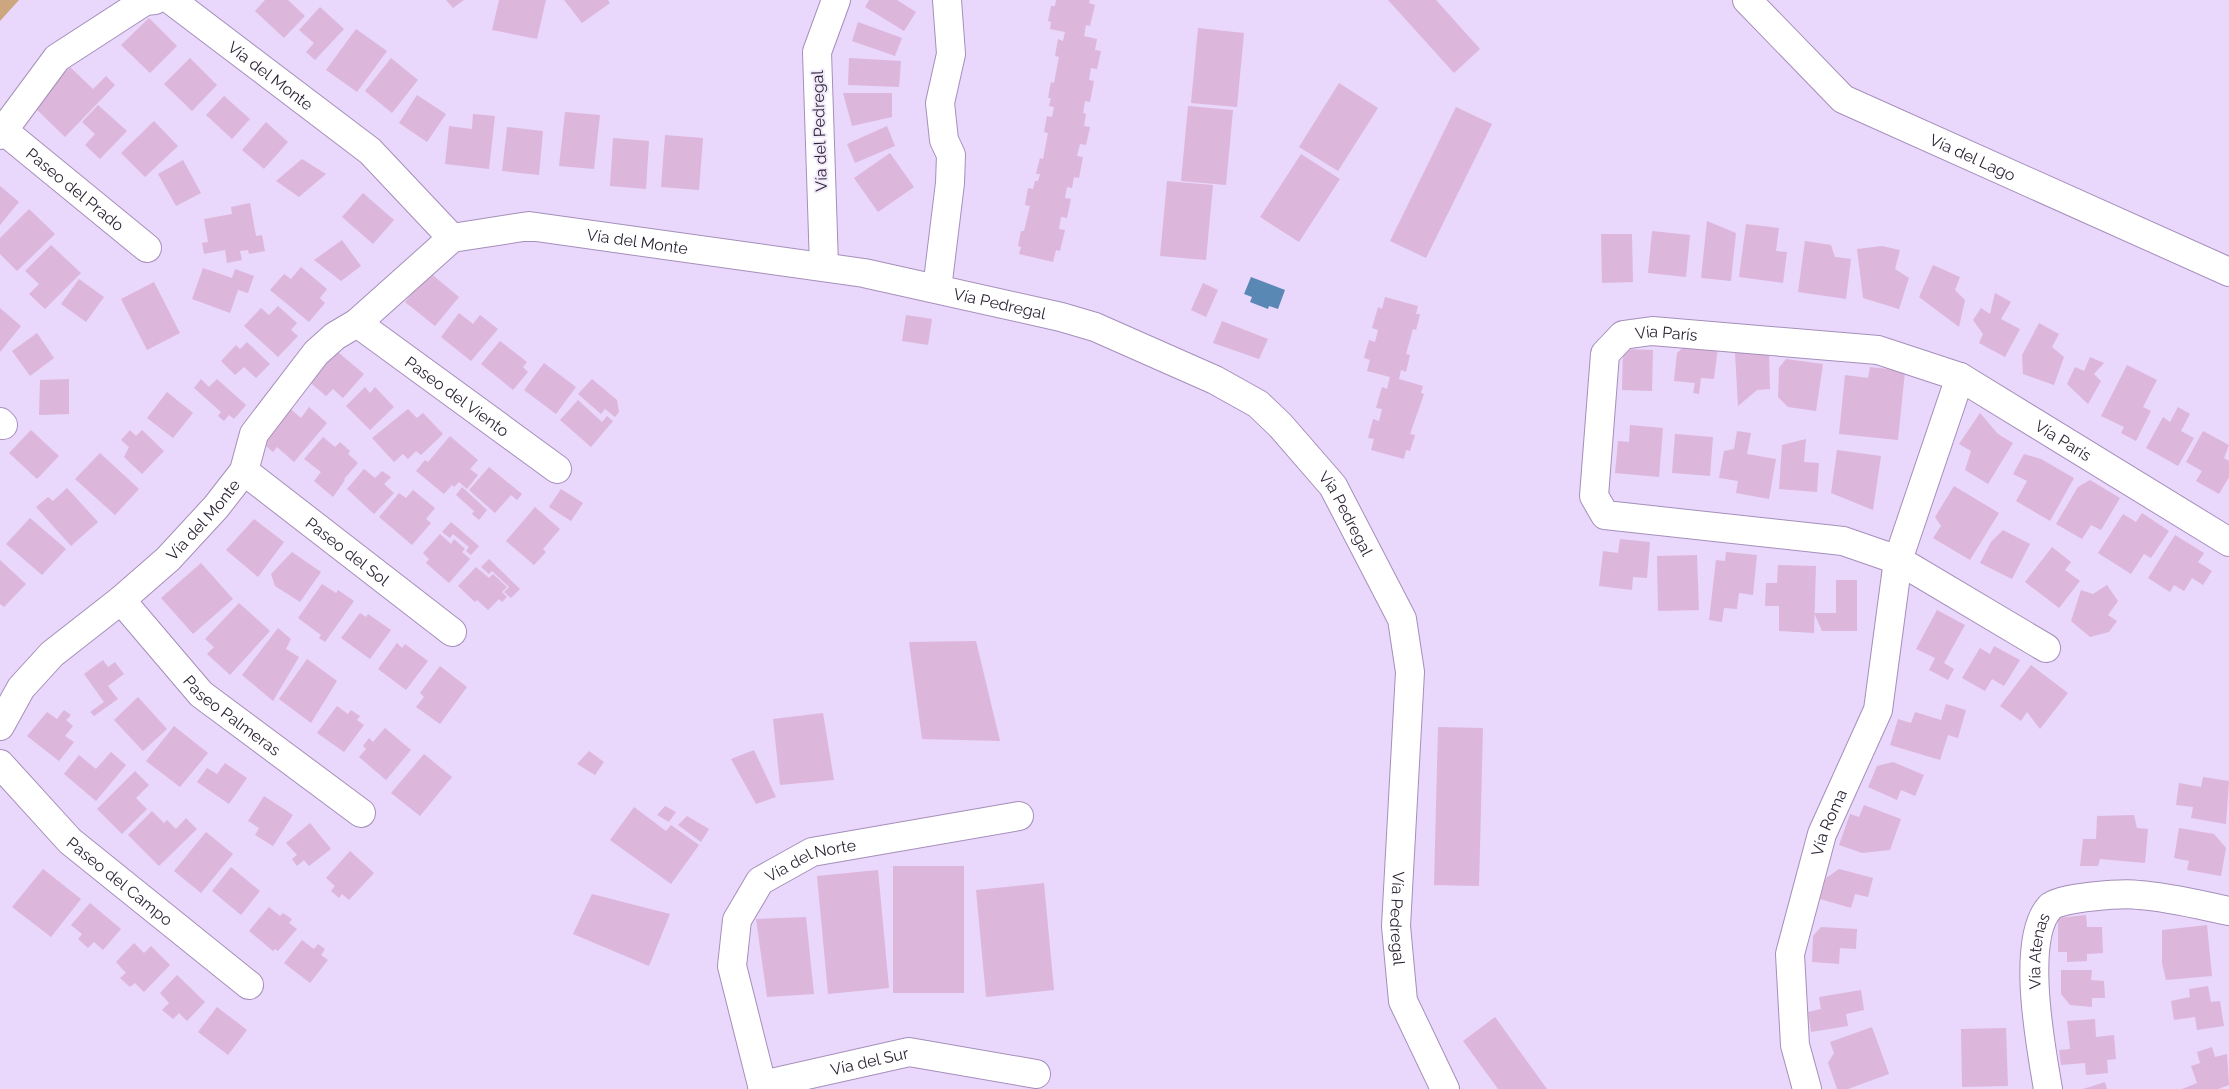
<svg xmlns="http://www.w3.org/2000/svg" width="2229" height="1089" viewBox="0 0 2229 1089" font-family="Raleway,sans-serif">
	<rect width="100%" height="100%" fill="#ead7fc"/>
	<polygon fill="#cca67e" points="0,0 19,0 0,21"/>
	<polygon fill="#5988b4" points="1251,277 1285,290 1278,309 1269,306 1268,309 1250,302 1252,297 1244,294"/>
	<g fill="#ddb6db">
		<polygon points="265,0 288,0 305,16 284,38 255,11"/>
		<polygon points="446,0 464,0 453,8"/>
		<polygon points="499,0 546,0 537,39 492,30"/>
		<polygon points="564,0 608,0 610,3 582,23"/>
		<polygon points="869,0 897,0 916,12 904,31 865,7"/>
		<polygon points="1056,0 1090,0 1089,3 1095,5 1090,26 1086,25 1084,36 1097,39 1095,50 1101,51 1097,69 1091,68 1089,80 1094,81 1090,102 1085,101 1083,113 1086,114 1084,126 1090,127 1086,145 1080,144 1077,156 1083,157 1079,178 1074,177 1072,188 1067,187 1065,198 1071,199 1067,218 1061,217 1059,229 1065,230 1060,251 1056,250 1053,262 1019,254 1021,247 1018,246 1021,231 1024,231 1030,206 1025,205 1028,188 1033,189 1035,181 1038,181 1040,174 1036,174 1040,158 1043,159 1048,133 1044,132 1047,116 1052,117 1054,107 1049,106 1051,98 1048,98 1051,82 1054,83 1059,57 1055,56 1058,39 1063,41 1065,32 1050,29 1051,22 1048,21 1051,6 1055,6"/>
		<polygon points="1388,0 1436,0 1480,49 1454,73"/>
		<polygon points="320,7 344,29 315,60 306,52 314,43 299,30"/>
		<polygon points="149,18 177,46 150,73 121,45"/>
		<polygon points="858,22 902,38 895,56 852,41"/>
		<polygon points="1198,28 1244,33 1237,107 1191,103"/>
		<polygon points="356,29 387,51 357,92 326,70"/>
		<polygon points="190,58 217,85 192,111 164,84"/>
		<polygon points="391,58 418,80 392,113 365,91"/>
		<polygon points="849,58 901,61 899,87 848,85"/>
		<polygon points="70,67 93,89 106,76 115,85 65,137 33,106"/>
		<polygon points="1339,83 1378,108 1338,171 1299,147"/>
		<polygon points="843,93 892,93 892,117 852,126"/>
		<polygon points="417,95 446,114 427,142 399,123"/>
		<polygon points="224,96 250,119 232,139 206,115"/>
		<polygon points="98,105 127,131 100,159 85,145 95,134 82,122"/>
		<polygon points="1188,106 1233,110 1226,185 1181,181"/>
		<polygon points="1456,107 1492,124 1426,258 1390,241"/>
		<polygon points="565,112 600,115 594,169 559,166"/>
		<polygon points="473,114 495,116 489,169 445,164 449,126 472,129"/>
		<polygon points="154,121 178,146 145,177 121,153"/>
		<polygon points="266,122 288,142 264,169 242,150"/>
		<polygon points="887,126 895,146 855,163 847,144"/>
		<polygon points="507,127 543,131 539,175 502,171"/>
		<polygon points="665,135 703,138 699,190 661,187"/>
		<polygon points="613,138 649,141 646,189 610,186"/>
		<polygon points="890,153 914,187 878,212 854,178"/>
		<polygon points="1301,154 1340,179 1299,242 1260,217"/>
		<polygon points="302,159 326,174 299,197 276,181"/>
		<polygon points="183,160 201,193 176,206 158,174"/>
		<polygon points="1167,181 1213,185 1206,260 1160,256"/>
		<polygon points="0,186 19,202 0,225"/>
		<polygon points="363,193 394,220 373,244 342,217"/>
		<polygon points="250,203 256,236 262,235 265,251 249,254 248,250 240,251 242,260 227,263 225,250 204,254 202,243 208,242 204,219 232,214 231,207"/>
		<polygon points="29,209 55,234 17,271 0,254 0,238"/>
		<polygon points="1707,221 1736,233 1731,281 1701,278"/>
		<polygon points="1746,224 1779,228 1776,251 1787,252 1783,283 1739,277"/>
		<polygon points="1652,231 1690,235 1686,277 1648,273"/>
		<polygon points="1601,234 1632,234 1633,282 1602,283"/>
		<polygon points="342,240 361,266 341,281 314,260"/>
		<polygon points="1805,241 1831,245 1835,257 1851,259 1846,299 1798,292"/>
		<polygon points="51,245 81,273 45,309 29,294 39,284 25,271"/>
		<polygon points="1882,246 1900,250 1895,269 1909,278 1899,309 1863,298 1857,249"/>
		<polygon points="1933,265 1960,277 1955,290 1965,300 1959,327 1919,297"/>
		<polygon points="301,267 327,289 320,298 325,303 309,322 270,290 284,274 291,279"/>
		<polygon points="203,268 232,278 235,269 254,276 248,293 238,290 230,313 192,299"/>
		<polygon points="429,272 459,297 435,326 405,302"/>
		<polygon points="79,279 104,297 86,322 61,304"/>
		<polygon points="154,282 180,333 147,350 121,299"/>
		<polygon points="1203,283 1218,290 1206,317 1191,310"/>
		<polygon points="1995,293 2011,302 2001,319 2020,329 2005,357 1979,343 1983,334 1973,320 1981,308 1990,314"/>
		<polygon points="1385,297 1418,306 1416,314 1420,314 1416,330 1413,329 1406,354 1410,355 1406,372 1401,370 1399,379 1423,386 1421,393 1424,394 1410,434 1415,435 1410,451 1406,450 1404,459 1371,450 1374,439 1368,438 1373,419 1379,421 1382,409 1376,408 1382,387 1387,389 1390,377 1367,371 1370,360 1364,358 1369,340 1375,342 1378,330 1372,328 1378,307 1382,309"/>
		<polygon points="278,306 297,323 291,330 298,336 278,357 244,326 261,308 269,315"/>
		<polygon points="0,308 21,326 0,352"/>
		<polygon points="459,313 473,324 480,315 498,329 471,361 441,337"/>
		<polygon points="906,315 932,319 928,345 902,341"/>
		<polygon points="1222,321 1268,339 1259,359 1213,343"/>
		<polygon points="2039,323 2059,334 2052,347 2064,357 2054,385 2023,374 2022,355"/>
		<polygon points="37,333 54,358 30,376 12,351"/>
		<polygon points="500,341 527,362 523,367 528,372 513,390 481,364"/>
		<polygon points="247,342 270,364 256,378 244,367 235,375 221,361 236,345 240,349"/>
		<polygon points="1687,344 1718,347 1714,379 1701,378 1699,394 1693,393 1695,383 1674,381 1677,353"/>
		<polygon points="333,348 364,374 343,398 333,389 326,396 306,379"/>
		<polygon points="1623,349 1653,350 1652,391 1622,390"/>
		<polygon points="1769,352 1770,389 1757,390 1738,406 1735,353"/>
		<polygon points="2090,357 2104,363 2094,374 2101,381 2088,404 2067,384 2075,367 2084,371"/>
		<polygon points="1786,359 1823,364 1816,411 1788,407 1778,397 1779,368"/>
		<polygon points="544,363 576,387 556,414 524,390"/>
		<polygon points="2127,365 2157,380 2143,407 2151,411 2136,441 2121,433 2124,427 2101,416"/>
		<polygon points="1870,367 1905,371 1898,440 1839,434 1845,375 1868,378"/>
		<polygon points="69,379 69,414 39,415 40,380"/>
		<polygon points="201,379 209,387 217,379 246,405 234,419 229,415 224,421 218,416 221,412 194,388"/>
		<polygon points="592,379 617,400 619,412 615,417 605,409 601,414 578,394"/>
		<polygon points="365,387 370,393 375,387 394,407 370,430 346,406"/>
		<polygon points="167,392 193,413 173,438 147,418"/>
		<polygon points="578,400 602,422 607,416 613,421 591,447 560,420"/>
		<polygon points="287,406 301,418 309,407 327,423 294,462 277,447 273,452 266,446 268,443 260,437"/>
		<polygon points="2178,407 2190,414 2181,431 2194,438 2178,466 2146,448 2163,417 2170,422"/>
		<polygon points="408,409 417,418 423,413 443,434 421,455 416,451 408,459 403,454 394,462 372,438"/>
		<polygon points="1980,413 1998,434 2013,443 1988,484 1965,470 1971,451 1959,444"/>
		<polygon points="1630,425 1663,428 1659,477 1615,473 1618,441 1629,442"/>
		<polygon points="31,430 59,456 37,479 9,453"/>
		<polygon points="130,430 136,436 142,430 164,451 142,474 124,457 129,447 121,440"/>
		<polygon points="1737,431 1751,433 1747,454 1776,459 1769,499 1736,493 1738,481 1719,478 1724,451 1734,449"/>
		<polygon points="2203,431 2229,445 2224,458 2229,461 2229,477 2219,494 2196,481 2202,471 2186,462"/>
		<polygon points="1675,434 1713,437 1710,476 1672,473"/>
		<polygon points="450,436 478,460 470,469 478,475 467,489 459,482 454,487 452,485 444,494 416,471 425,460 428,462"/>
		<polygon points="323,437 335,447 340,442 350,451 348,454 358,463 344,479 345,480 333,497 314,481 321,472 304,459"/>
		<polygon points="1806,439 1804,462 1819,463 1817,492 1779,489 1782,445"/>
		<polygon points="1837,450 1881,456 1873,510 1831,493"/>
		<polygon points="100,453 139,489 115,515 75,479"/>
		<polygon points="2024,454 2041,459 2074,478 2050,521 2016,501 2027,481 2013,474"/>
		<polygon points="489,467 522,494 517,500 511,495 495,513 469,490"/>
		<polygon points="364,469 375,478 382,471 391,477 384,484 394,493 374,514 347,489"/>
		<polygon points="2090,480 2120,498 2101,530 2091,525 2082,539 2056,524 2078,487"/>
		<polygon points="1954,486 1999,513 1970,560 1933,538 1941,526 1935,517"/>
		<polygon points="462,487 487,510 479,520 472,514 474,511 456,495"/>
		<polygon points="67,488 98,522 71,546 36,507 48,497 53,501"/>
		<polygon points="561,489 583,503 571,521 549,507"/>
		<polygon points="413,490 435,508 426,519 431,523 412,545 379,517 399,493 406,498"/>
		<polygon points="535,507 560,529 543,549 546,552 534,565 506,541"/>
		<polygon points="2142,513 2169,531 2151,558 2144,554 2131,574 2098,553 2123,514 2136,522"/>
		<polygon points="30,518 66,549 42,575 6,544"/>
		<polygon points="254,519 284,542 258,577 226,550"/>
		<polygon points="451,522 479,546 471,555 466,551 469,547 453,534 450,538 442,532"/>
		<polygon points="2003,530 2030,544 2012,579 1980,563 1991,542"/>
		<polygon points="440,534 451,544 454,539 465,549 462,552 470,559 449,583 426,563 429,559 423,553"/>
		<polygon points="2175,535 2204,553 2198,562 2212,571 2203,585 2192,578 2184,591 2174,585 2170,592 2148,578"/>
		<polygon points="1620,539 1650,542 1647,578 1633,577 1632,590 1599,586 1603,551 1618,553"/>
		<polygon points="2052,547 2071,562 2065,570 2080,581 2059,608 2025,582"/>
		<polygon points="292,552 321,572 300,602 275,586 271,574"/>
		<polygon points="1726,552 1757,555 1753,595 1739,593 1737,609 1724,608 1722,622 1709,620 1716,560 1725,561"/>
		<polygon points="1697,555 1699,610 1658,611 1657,556"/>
		<polygon points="489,559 520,589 511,598 504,592 509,587 492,571 489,574 481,567"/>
		<polygon points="0,560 26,584 4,607 0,604"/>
		<polygon points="201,563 233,599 193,634 161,598"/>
		<polygon points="1778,565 1816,566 1814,633 1779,631 1779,606 1765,606 1766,583 1777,583"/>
		<polygon points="476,567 489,578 493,574 507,587 502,592 507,597 502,602 499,599 488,610 477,600 475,602 458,586"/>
		<polygon points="1836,580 1857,580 1857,631 1822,631 1814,613 1836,613"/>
		<polygon points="322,584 336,593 338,590 354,601 325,642 319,638 321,635 298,618"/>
		<polygon points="2107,585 2118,601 2108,615 2117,621 2109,632 2090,637 2071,621 2081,590 2093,594"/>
		<polygon points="239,603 270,631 230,675 207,654 214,647 205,639"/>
		<polygon points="1937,610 1965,625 1944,663 1954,669 1948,680 1929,670 1935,658 1916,649"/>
		<polygon points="360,613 366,617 368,614 391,630 370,659 341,638"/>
		<polygon points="278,628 291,639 286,649 299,657 273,701 242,675"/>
		<polygon points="976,641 1000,741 922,739 909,642"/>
		<polygon points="397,643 402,648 405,644 428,661 406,690 378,669"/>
		<polygon points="1994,646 2020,660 2004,686 1992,679 1985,691 1962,678 1980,648 1990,654"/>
		<polygon points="307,659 337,681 311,723 279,699"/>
		<polygon points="103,660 108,667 115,662 124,674 108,686 118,699 94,716 90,712 104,702 84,674"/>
		<polygon points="2031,665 2068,693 2040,729 2027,712 2021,721 2000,706"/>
		<polygon points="440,666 467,687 440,724 416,707 424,697 420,693"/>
		<polygon points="138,697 167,729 143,751 114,720"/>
		<polygon points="1946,704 1966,710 1958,738 1948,735 1940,760 1890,745 1898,719 1911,723 1915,712 1941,720"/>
		<polygon points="337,706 348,714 351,710 360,716 357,720 364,725 344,752 317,733"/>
		<polygon points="64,710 71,715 66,720 73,726 65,736 74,742 59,761 27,736 47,712 57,719"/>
		<polygon points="823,713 834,780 780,785 773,719"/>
		<polygon points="174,726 208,753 180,787 146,761"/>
		<polygon points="1438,727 1483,728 1479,886 1434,885"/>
		<polygon points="385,728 411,750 386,780 359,757 366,749 363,746 369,738 373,742"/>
		<polygon points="754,750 776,797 756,804 731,759"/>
		<polygon points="589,751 604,762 595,775 577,764"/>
		<polygon points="111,752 126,765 96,801 64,774 79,755 96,769"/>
		<polygon points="424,754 452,777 420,816 391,793"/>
		<polygon points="1893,762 1924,775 1915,796 1901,790 1897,800 1868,787 1877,766"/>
		<polygon points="225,763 247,778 229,804 197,782 207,768 217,774"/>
		<polygon points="135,771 149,785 136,798 147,809 122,834 97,809"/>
		<polygon points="2203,777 2229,781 2226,824 2191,818 2193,807 2176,805 2179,783 2201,787"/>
		<polygon points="264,796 293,815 273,846 255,835 259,828 248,821"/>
		<polygon points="1864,805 1901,819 1890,850 1862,853 1839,845 1850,814 1859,817"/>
		<polygon points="665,806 676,812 669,822 657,815"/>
		<polygon points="634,807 666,831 671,825 699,845 671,884 610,840"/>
		<polygon points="152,811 164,823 167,820 176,829 186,818 197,829 159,866 128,835"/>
		<polygon points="2134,815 2137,828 2148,829 2145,863 2100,859 2098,866 2080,866 2083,839 2096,839 2097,816"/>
		<polygon points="687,816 709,829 701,842 678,825"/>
		<polygon points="310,823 331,849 309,866 304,860 297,866 292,859 297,855 286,843"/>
		<polygon points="2179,828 2214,834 2226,848 2221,876 2187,870 2189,861 2174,858"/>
		<polygon points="206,832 233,854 201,893 174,871"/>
		<polygon points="350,851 374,873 349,900 342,894 339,898 331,891 335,886 326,878"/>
		<rect x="893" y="866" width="71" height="127"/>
		<polygon points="231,867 260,891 241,915 212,891"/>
		<polygon points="43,869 81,899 51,937 12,907"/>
		<polygon points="1839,869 1873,878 1868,897 1855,894 1851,908 1820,899 1826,878"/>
		<polygon points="878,870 889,988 828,994 817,876"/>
		<polygon points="1044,883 1054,990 986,997 976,890"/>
		<polygon points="592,894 670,914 649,966 573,934"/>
		<polygon points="90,903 121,929 103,950 94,942 88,948 78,939 82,934 71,925"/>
		<polygon points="269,907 280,916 283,913 292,919 289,923 297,929 278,951 275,949 273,951 249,931"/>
		<polygon points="2086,915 2087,927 2102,927 2103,953 2087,954 2087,961 2067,962 2067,952 2058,952 2058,918"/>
		<polygon points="806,917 814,994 767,997 756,919"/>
		<polygon points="2207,925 2212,976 2166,980 2162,963 2162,930"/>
		<polygon points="1821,927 1857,929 1856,949 1840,948 1839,964 1812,962 1813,936"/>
		<polygon points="302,940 314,949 318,944 325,949 321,955 328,960 310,983 284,963"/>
		<polygon points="134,943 144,953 151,946 170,965 144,992 135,983 130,987 120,978 126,973 116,962"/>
		<polygon points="2061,970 2092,970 2091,980 2104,981 2105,998 2092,998 2092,1007 2070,1005 2061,994"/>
		<polygon points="177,975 205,1002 187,1021 179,1013 173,1019 162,1010 169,1003 160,993"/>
		<polygon points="2208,986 2211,1002 2220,1001 2224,1026 2197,1030 2195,1017 2174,1020 2171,1001 2190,997 2189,989"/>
		<polygon points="1861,990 1864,1010 1846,1014 1848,1026 1811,1032 1808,1012 1821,1009 1819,997"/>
		<polygon points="217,1007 247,1030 228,1055 198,1032"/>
		<polygon points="1495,1017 1547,1089 1498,1089 1463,1041"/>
		<polygon points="2095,1019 2096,1037 2114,1035 2116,1059 2107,1060 2108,1073 2086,1075 2085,1063 2061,1065 2059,1050 2070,1049 2067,1021"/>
		<polygon points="1872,1027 1889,1074 1848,1089 1837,1089 1828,1063 1834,1053 1830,1042"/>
		<polygon points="2006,1028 2008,1086 1962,1087 1961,1029"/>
		<polygon points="2212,1047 2215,1057 2227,1054 2229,1085 2218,1089 2182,1089 2197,1083 2191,1066 2200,1063 2197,1052"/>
		<polygon points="2105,1082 2107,1089 2083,1089"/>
	</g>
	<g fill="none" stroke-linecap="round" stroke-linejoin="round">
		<defs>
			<g id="minor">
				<path id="s1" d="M 171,0 L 370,151 L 452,238"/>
				<path id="s2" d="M 1747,0 L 1843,99 L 2229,272"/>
				<path id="s3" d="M 4,131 L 147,248"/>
				<polyline points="0,135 57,58 145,1 155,0"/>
				<polyline points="824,266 817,52 836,0"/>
				<polyline points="937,289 950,183 951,155 944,140 940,103 951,54 947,0"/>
				<path id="s4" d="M 357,323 L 557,469"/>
				<polyline points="0,422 3,425"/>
				<path id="s5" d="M 244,471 L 452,632"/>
				<path id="s6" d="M 121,600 L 201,694 L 361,813"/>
				<path id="s7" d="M 2046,648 L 1898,560 L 1843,541 L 1605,515 L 1594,496 L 1605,354 L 1623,335 L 1652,331 L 1878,350 L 1960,377 L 2229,542"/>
				<path id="s8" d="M 0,726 L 21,688 L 52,654 L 121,600 L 168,559 L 216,507 L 244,471 L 254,434 L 316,353 L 335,336 L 357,323 L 452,238 L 529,226 L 864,273 L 1061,317 L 1095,327 L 1215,380 L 1258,404 L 1280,425 L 1333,486 L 1402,619 L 1410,672 L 1396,926 L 1403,1001 L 1445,1089"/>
				<path id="s9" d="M 0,764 L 70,841 L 249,985"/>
				<path id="s10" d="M 762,1085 L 909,1052 L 1036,1074"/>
				<path id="s11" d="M 763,1089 L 732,966 L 737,920 L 760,881 L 812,852 L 1019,816"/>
				<path id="s12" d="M 1807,1089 L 1795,1045 L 1790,954 L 1822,834 L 1878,710 L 1898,560 L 1960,377"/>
				<path id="s13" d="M 2048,1089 C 2041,1048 2020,939 2050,907 C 2060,897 2124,893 2139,895 C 2169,897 2200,905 2229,911"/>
			</g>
		</defs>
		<use href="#minor" stroke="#a58fba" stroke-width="30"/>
		<use href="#minor" stroke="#fff" stroke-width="28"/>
	</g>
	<g text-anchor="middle" stroke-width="4" stroke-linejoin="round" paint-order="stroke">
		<g font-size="16" fill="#281f30" stroke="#f2e9fb">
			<text dy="6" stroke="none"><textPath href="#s1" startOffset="125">Vía del Monte</textPath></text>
			<text transform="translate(819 131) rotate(-92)" y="6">Vía del Pedregal</text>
			<text dy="6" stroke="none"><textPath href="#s2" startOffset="280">Vía del Lago</textPath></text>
			<text dy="6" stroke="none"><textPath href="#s3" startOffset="92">Paseo del Prado</textPath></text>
			<text dy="6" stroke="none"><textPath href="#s8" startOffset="862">Vía del Monte</textPath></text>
			<text dy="6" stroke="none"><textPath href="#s8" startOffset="1230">Vía Pedregal</textPath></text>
			<text dy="6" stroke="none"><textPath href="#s7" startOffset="704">Vía París</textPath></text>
			<text dy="6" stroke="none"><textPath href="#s4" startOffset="124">Paseo del Viento</textPath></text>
			<text dy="6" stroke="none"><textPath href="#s7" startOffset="1124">Vía París</textPath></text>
			<text dy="6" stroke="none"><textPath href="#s8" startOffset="1650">Vía Pedregal</textPath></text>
			<text dy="6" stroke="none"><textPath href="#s8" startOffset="292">Vía del Monte</textPath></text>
			<text dy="6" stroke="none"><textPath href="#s5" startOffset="131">Paseo del Sol</textPath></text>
			<text dy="6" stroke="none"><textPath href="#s6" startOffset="161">Paseo Palmeras</textPath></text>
			<text dy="6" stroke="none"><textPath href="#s12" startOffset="274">Vía Roma</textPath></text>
			<text dy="6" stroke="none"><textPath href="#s11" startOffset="274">Vía del Norte</textPath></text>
			<text dy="6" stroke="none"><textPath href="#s9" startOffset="168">Paseo del Campo</textPath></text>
			<text dy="6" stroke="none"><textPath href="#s8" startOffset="2070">Vía Pedregal</textPath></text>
			<text dy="6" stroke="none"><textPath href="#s13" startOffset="139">Vía Atenas</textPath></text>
			<text dy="6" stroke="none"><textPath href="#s10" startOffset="110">Vía del Sur</textPath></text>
		</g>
	</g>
</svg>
